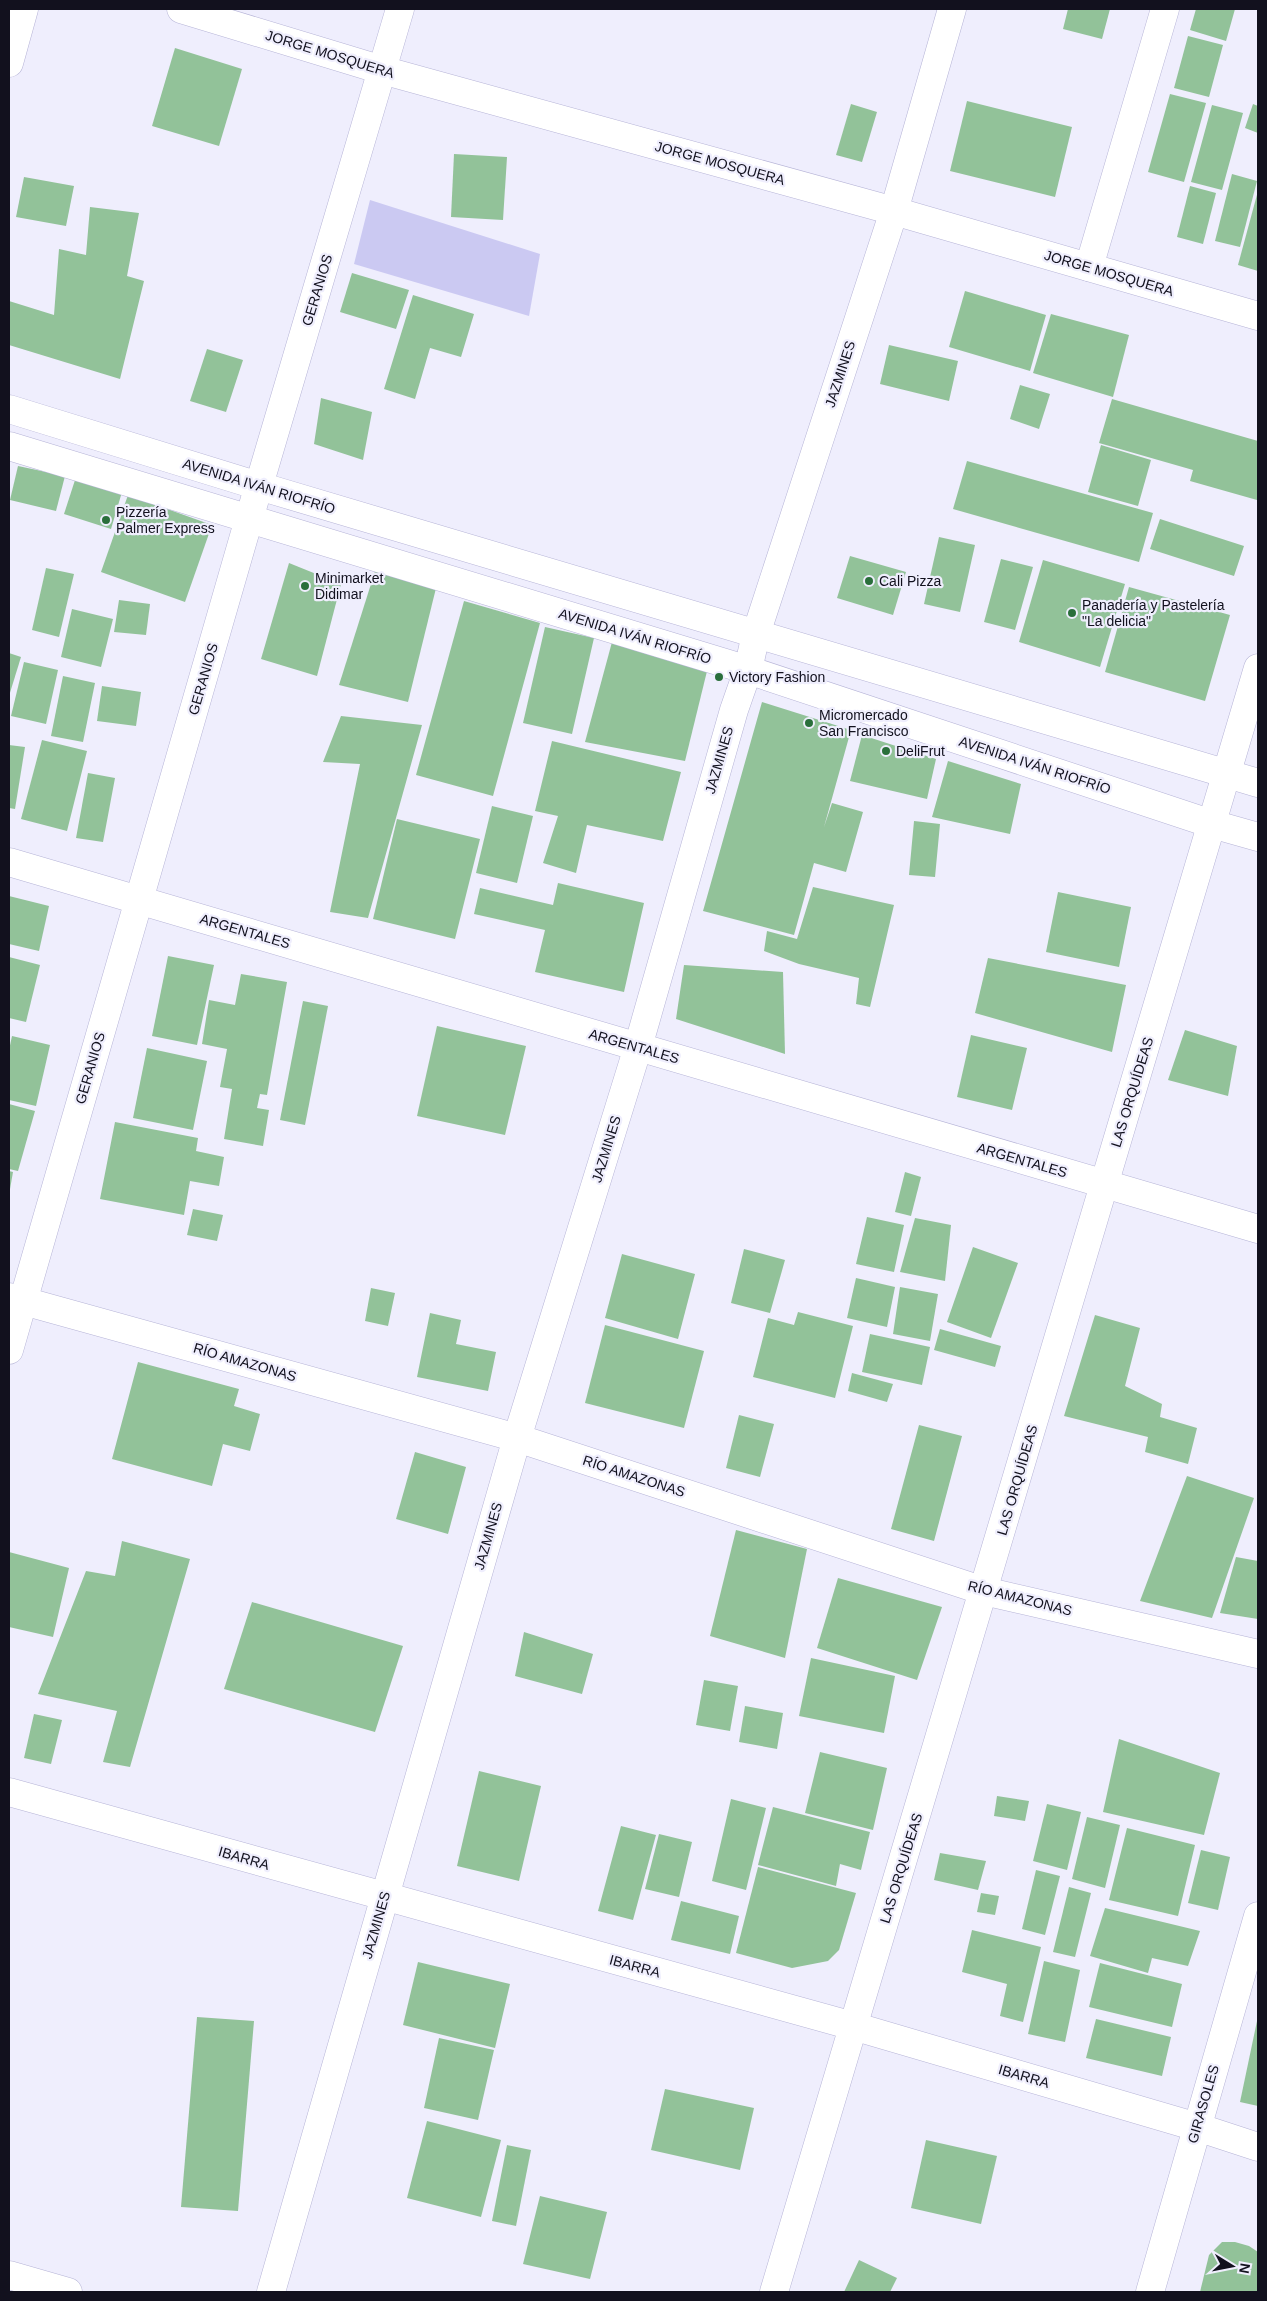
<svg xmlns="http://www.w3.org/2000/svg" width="1267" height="2301" viewBox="0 0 1267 2301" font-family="Arial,sans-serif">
	<rect width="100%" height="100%" fill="#efeefd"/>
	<polygon fill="#cbc9f2" points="370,200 540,254 529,316 354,264"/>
	<g fill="#92c299">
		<polygon points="1068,9 1110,9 1102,39 1063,29"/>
		<polygon points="1196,9 1235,9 1226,41 1190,30"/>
		<polygon points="1188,36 1223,45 1209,97 1174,88"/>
		<polygon points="175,48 242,69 219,146 152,126"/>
		<polygon points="1170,94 1206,103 1184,182 1148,172"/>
		<polygon points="967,101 1072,127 1055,197 950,171"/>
		<polygon points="851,104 877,112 862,162 836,155"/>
		<polygon points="1253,104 1258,106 1258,133 1245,128"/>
		<polygon points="1212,105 1243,113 1222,190 1191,182"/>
		<polygon points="454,154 507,157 503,220 451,217"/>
		<polygon points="1232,174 1257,181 1240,247 1215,241"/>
		<polygon points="24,177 74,186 66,226 16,217"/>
		<polygon points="1190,186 1216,193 1203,244 1177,237"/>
		<polygon points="1258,191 1258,271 1238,265"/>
		<polygon points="90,207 139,213 127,276 144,281 120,379 9,345 9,301 54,315 59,249 86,255"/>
		<polygon points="352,273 409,290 396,329 340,312"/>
		<polygon points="965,291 1046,315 1030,371 949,347"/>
		<polygon points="413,295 474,314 461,357 430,348 415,399 384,389"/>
		<polygon points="1051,314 1129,335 1113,397 1033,373"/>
		<polygon points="889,345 958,361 949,401 880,384"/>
		<polygon points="207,349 243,360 226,412 190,401"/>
		<polygon points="1020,385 1050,394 1039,429 1010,419"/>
		<polygon points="321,398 372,412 363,460 314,444"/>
		<polygon points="1112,399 1258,441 1257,500 1190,481 1193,470 1099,443"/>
		<polygon points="1101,445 1151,460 1138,506 1088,492"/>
		<polygon points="967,461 1153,513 1139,562 953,509"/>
		<polygon points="18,466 65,476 56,511 10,500"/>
		<polygon points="76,477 122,492 111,529 64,514"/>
		<polygon points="128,495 212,525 185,602 101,572"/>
		<polygon points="1160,519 1244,546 1234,576 1150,549"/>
		<polygon points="939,537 975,545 960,612 924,604"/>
		<polygon points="850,556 906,572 893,615 837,598"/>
		<polygon points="1001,559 1033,567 1015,630 984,622"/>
		<polygon points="1043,560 1125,584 1100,667 1019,642"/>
		<polygon points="289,563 341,584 317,676 261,659"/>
		<polygon points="377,565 437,584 408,702 339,685"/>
		<polygon points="46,568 74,574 59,637 32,630"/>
		<polygon points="1129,587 1230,615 1205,701 1105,672"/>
		<polygon points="119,600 150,604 146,635 114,632"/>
		<polygon points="464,601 540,623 493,796 416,775"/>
		<polygon points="72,609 113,619 101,667 61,657"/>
		<polygon points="545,627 594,638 572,734 523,723"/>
		<polygon points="612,642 708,667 685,761 585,742"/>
		<polygon points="9,653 21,657 9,696"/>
		<polygon points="24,662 58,670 46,724 11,716"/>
		<polygon points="63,676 95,683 83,742 51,736"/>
		<polygon points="102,686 141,692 136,726 97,721"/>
		<polygon points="762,702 851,730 824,827 832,803 863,812 846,872 814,863 794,935 703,911"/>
		<polygon points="341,716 422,725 368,918 330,912 360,764 323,762"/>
		<polygon points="862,735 936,759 927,799 850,781"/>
		<polygon points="42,740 87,751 67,831 21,819"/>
		<polygon points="552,741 681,772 663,841 587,825 576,873 543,863 558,816 535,811"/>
		<polygon points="9,745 25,747 15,809 9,808"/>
		<polygon points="948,761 1021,784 1010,834 932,817"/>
		<polygon points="88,773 115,778 103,842 76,838"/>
		<polygon points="492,806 533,816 517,883 476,873"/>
		<polygon points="397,819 480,839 455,939 373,919"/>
		<polygon points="914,821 940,824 935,877 909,875"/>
		<polygon points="558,883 644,903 624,992 535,972 545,930 474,914 480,888 553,905"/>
		<polygon points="813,887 894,905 870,1007 856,1004 859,978 799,964 764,951 767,931 797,939"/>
		<polygon points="1058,892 1131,907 1119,967 1046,952"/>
		<polygon points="9,896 49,906 39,951 9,944"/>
		<polygon points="168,956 214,965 197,1045 152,1036"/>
		<polygon points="9,957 40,965 26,1022 9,1018"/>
		<polygon points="988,958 1126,985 1112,1052 975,1013"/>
		<polygon points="684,965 783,972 785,1054 676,1019"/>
		<polygon points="241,974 287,982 267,1095 260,1094 257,1108 269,1110 263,1146 224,1139 232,1089 220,1087 227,1049 202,1044 209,1000 235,1005"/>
		<polygon points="303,1001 328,1006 305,1125 280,1120"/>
		<polygon points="437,1026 526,1046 505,1135 417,1116"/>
		<polygon points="1185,1030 1237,1046 1228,1096 1168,1080"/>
		<polygon points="971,1035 1027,1048 1012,1110 957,1097"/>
		<polygon points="12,1036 50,1045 36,1106 9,1100 9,1050"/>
		<polygon points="147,1048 207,1061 193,1130 133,1118"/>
		<polygon points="9,1104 35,1111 18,1171 9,1169"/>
		<polygon points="115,1122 198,1138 196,1151 224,1157 219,1186 190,1181 184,1215 100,1199"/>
		<polygon points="9,1171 13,1172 10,1189 9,1189"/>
		<polygon points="905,1172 921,1177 911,1216 895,1212"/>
		<polygon points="193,1209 223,1215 217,1241 187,1235"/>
		<polygon points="867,1217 904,1225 894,1272 856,1264"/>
		<polygon points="915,1218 951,1225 945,1281 900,1272"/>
		<polygon points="973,1247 1018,1263 991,1338 947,1322"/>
		<polygon points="744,1249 785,1260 770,1313 731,1303"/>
		<polygon points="622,1254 695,1274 678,1339 605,1318"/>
		<polygon points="856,1278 895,1287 887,1327 847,1318"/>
		<polygon points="900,1287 938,1294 930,1341 893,1334"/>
		<polygon points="371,1288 395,1293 388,1326 365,1321"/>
		<polygon points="798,1312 853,1326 835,1398 753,1377 768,1318 794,1325"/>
		<polygon points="430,1313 461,1320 456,1344 496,1352 488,1391 417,1377"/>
		<polygon points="1095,1315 1140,1328 1125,1386 1162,1404 1160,1417 1197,1428 1188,1464 1145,1452 1148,1437 1064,1416"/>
		<polygon points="605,1325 704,1351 684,1428 585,1403"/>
		<polygon points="940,1329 1001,1346 995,1367 934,1350"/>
		<polygon points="870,1334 930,1347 922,1385 862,1372"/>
		<polygon points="138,1362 239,1389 234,1406 260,1414 250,1451 223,1444 212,1486 112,1459"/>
		<polygon points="852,1373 893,1384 887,1402 848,1391"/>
		<polygon points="739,1415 774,1424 760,1477 726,1468"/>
		<polygon points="919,1425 962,1436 934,1541 891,1529"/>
		<polygon points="415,1452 466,1467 448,1534 396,1519"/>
		<polygon points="1187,1476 1254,1498 1212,1618 1140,1601"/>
		<polygon points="736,1530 807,1549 785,1658 710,1636"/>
		<polygon points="122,1541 190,1559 130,1767 103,1762 117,1711 38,1694 86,1571 115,1576"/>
		<polygon points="9,1552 69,1568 53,1637 9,1627"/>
		<polygon points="1236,1557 1258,1561 1258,1619 1220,1613"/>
		<polygon points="838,1578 942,1607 917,1680 817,1648"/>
		<polygon points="252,1602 403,1646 375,1732 224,1689"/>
		<polygon points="524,1632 593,1654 582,1694 515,1676"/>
		<polygon points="811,1658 895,1676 884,1733 799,1716"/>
		<polygon points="704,1680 738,1686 730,1731 696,1725"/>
		<polygon points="745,1706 783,1713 777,1749 739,1742"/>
		<polygon points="34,1714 62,1720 51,1764 24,1758"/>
		<polygon points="1119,1739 1220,1773 1204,1835 1103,1812"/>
		<polygon points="820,1752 887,1768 873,1830 805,1813"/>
		<polygon points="479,1771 541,1786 519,1881 457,1866"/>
		<polygon points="997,1796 1029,1801 1025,1821 994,1816"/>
		<polygon points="731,1799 766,1808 746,1890 712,1881"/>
		<polygon points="1047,1804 1081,1812 1067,1870 1033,1861"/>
		<polygon points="773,1807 870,1832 861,1870 840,1864 836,1886 758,1865"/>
		<polygon points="1087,1817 1120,1825 1105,1888 1072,1879"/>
		<polygon points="621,1826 656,1835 633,1920 598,1911"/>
		<polygon points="1127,1828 1195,1845 1178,1916 1109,1900"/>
		<polygon points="659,1834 692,1842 679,1897 645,1889"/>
		<polygon points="1201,1850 1230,1857 1218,1910 1188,1903"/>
		<polygon points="940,1853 986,1861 978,1890 934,1880"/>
		<polygon points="758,1867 856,1893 839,1950 828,1961 792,1968 736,1953"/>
		<polygon points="1036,1870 1060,1876 1045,1935 1022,1929"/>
		<polygon points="1069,1887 1091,1893 1075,1957 1053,1952"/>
		<polygon points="981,1893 999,1896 995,1915 977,1912"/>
		<polygon points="681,1901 739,1916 730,1954 671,1940"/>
		<polygon points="1105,1908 1200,1931 1188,1966 1152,1958 1148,1973 1090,1956"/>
		<polygon points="972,1930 1041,1947 1023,2022 1000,2016 1007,1984 962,1972"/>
		<polygon points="1044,1961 1080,1970 1065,2042 1028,2034"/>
		<polygon points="418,1962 510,1984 495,2048 403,2025"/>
		<polygon points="1100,1963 1182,1984 1172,2027 1089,2007"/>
		<polygon points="197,2017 254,2021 238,2211 181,2207"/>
		<polygon points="1096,2019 1171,2037 1162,2076 1086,2058"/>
		<polygon points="1257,2021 1258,2021 1258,2106 1240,2102"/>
		<polygon points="439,2038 494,2050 478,2120 424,2108"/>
		<polygon points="665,2089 754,2108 740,2170 651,2150"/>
		<polygon points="427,2121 501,2140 481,2217 407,2198"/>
		<polygon points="926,2140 997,2156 981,2224 911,2208"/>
		<polygon points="507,2145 531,2150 516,2226 492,2221"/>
		<polygon points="540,2196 607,2212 590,2279 523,2264"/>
		<polygon points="1222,2242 1235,2242 1249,2246 1258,2252 1258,2292 1200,2292 1209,2255"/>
		<polygon points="859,2260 897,2278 890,2292 844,2292"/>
	</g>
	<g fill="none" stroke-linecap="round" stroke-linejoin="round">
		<defs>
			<g id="minor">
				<polyline points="181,9 382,70 894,211 1258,316"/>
				<polyline points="9,63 24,9"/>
				<polyline points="1089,267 1165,9"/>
				<polyline points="9,862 1258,1229"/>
				<polyline points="9,1297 517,1438 984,1591 1258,1654"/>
				<polyline points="9,1350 249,519 400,9"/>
				<polyline points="9,1792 853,2026 1197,2127 1258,2147"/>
				<polyline points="9,2275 68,2292"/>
				<polyline points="271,2292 517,1438 638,1047 734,710 748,670 756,634 894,211 952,9"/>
				<polyline points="774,2292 1258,668"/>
				<polyline points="1150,2292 1258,1916"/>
			</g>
			<g id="major">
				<polyline points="9,409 259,486 1258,783"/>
				<polyline points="9,446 748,670 1212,824 1258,837"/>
			</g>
		</defs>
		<use href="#minor" stroke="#b6b4d7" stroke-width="29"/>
		<use href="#major" stroke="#b6b4d7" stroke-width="29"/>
		<use href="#minor" stroke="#fff" stroke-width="28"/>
		<use href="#major" stroke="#fff" stroke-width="28"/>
	</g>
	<g fill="#2a6f3b" stroke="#efeefd" stroke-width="2">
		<circle cx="106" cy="520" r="5"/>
		<circle cx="869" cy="581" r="5"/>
		<circle cx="305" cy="586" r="5"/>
		<circle cx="1072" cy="613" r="5"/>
		<circle cx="719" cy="677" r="5"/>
		<circle cx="809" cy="723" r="5"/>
		<circle cx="886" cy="751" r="5"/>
	</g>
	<g text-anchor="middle" stroke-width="4.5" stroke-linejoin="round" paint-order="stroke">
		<g font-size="14" fill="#12111e" stroke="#efeefd">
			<text transform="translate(330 54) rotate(17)" y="5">JORGE MOSQUERA</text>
			<text transform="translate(720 163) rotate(15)" y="5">JORGE MOSQUERA</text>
			<text transform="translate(1109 273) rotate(16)" y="5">JORGE MOSQUERA</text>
			<text transform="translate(317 290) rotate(-73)" y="5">GERANIOS</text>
			<text transform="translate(840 374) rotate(-72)" y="5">JAZMINES</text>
			<text transform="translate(259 486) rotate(17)" y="5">AVENIDA IVÁN RIOFRÍO</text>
			<text transform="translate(635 636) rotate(17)" y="5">AVENIDA IVÁN RIOFRÍO</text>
			<text transform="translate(203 679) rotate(-74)" y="5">GERANIOS</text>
			<text transform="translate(719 760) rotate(-74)" y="5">JAZMINES</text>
			<text transform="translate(1035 765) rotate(18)" y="5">AVENIDA IVÁN RIOFRÍO</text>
			<text transform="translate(245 931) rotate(16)" y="5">ARGENTALES</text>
			<text transform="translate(634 1046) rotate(16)" y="5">ARGENTALES</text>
			<text transform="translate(90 1068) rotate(-74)" y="5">GERANIOS</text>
			<text transform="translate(1132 1092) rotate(-73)" y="5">LAS ORQUÍDEAS</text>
			<text transform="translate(606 1149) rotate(-73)" y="5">JAZMINES</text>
			<text transform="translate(1022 1160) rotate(16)" y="5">ARGENTALES</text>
			<text transform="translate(245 1362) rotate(16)" y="5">RÍO AMAZONAS</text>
			<text transform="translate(634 1476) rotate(18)" y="5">RÍO AMAZONAS</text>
			<text transform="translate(1017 1480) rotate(-74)" y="5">LAS ORQUÍDEAS</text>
			<text transform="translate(488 1536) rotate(-74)" y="5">JAZMINES</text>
			<text transform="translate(1020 1598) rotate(14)" y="5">RÍO AMAZONAS</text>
			<text transform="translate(244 1858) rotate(16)" y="5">IBARRA</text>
			<text transform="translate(901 1868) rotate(-73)" y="5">LAS ORQUÍDEAS</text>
			<text transform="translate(376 1925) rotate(-74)" y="5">JAZMINES</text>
			<text transform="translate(635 1966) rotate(15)" y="5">IBARRA</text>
			<text transform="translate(1024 2076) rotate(16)" y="5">IBARRA</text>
			<text transform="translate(1203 2104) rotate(-74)" y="5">GIRASOLES</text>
		</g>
		<g font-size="14" fill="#12111e" stroke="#efeefd" text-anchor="start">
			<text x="116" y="517">Pizzería<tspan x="116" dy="16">Palmer Express</tspan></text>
			<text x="315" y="583">Minimarket<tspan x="315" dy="16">Didimar</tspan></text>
			<text x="879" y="586">Cali Pizza</text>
			<text x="1082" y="610">Panadería y Pastelería<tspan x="1082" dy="16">"La delicia"</tspan></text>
			<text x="729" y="682">Victory Fashion</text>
			<text x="819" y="720">Micromercado<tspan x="819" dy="16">San Francisco</tspan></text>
			<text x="896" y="756">DeliFrut</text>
		</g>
	</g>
	<rect width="1267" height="2301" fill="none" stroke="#12111e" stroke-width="20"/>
	<g transform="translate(1232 2266) rotate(100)" stroke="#efeefd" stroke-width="4" paint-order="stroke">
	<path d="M0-4L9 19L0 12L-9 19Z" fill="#12111e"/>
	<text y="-8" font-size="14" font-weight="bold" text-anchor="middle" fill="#12111e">N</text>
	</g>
</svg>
